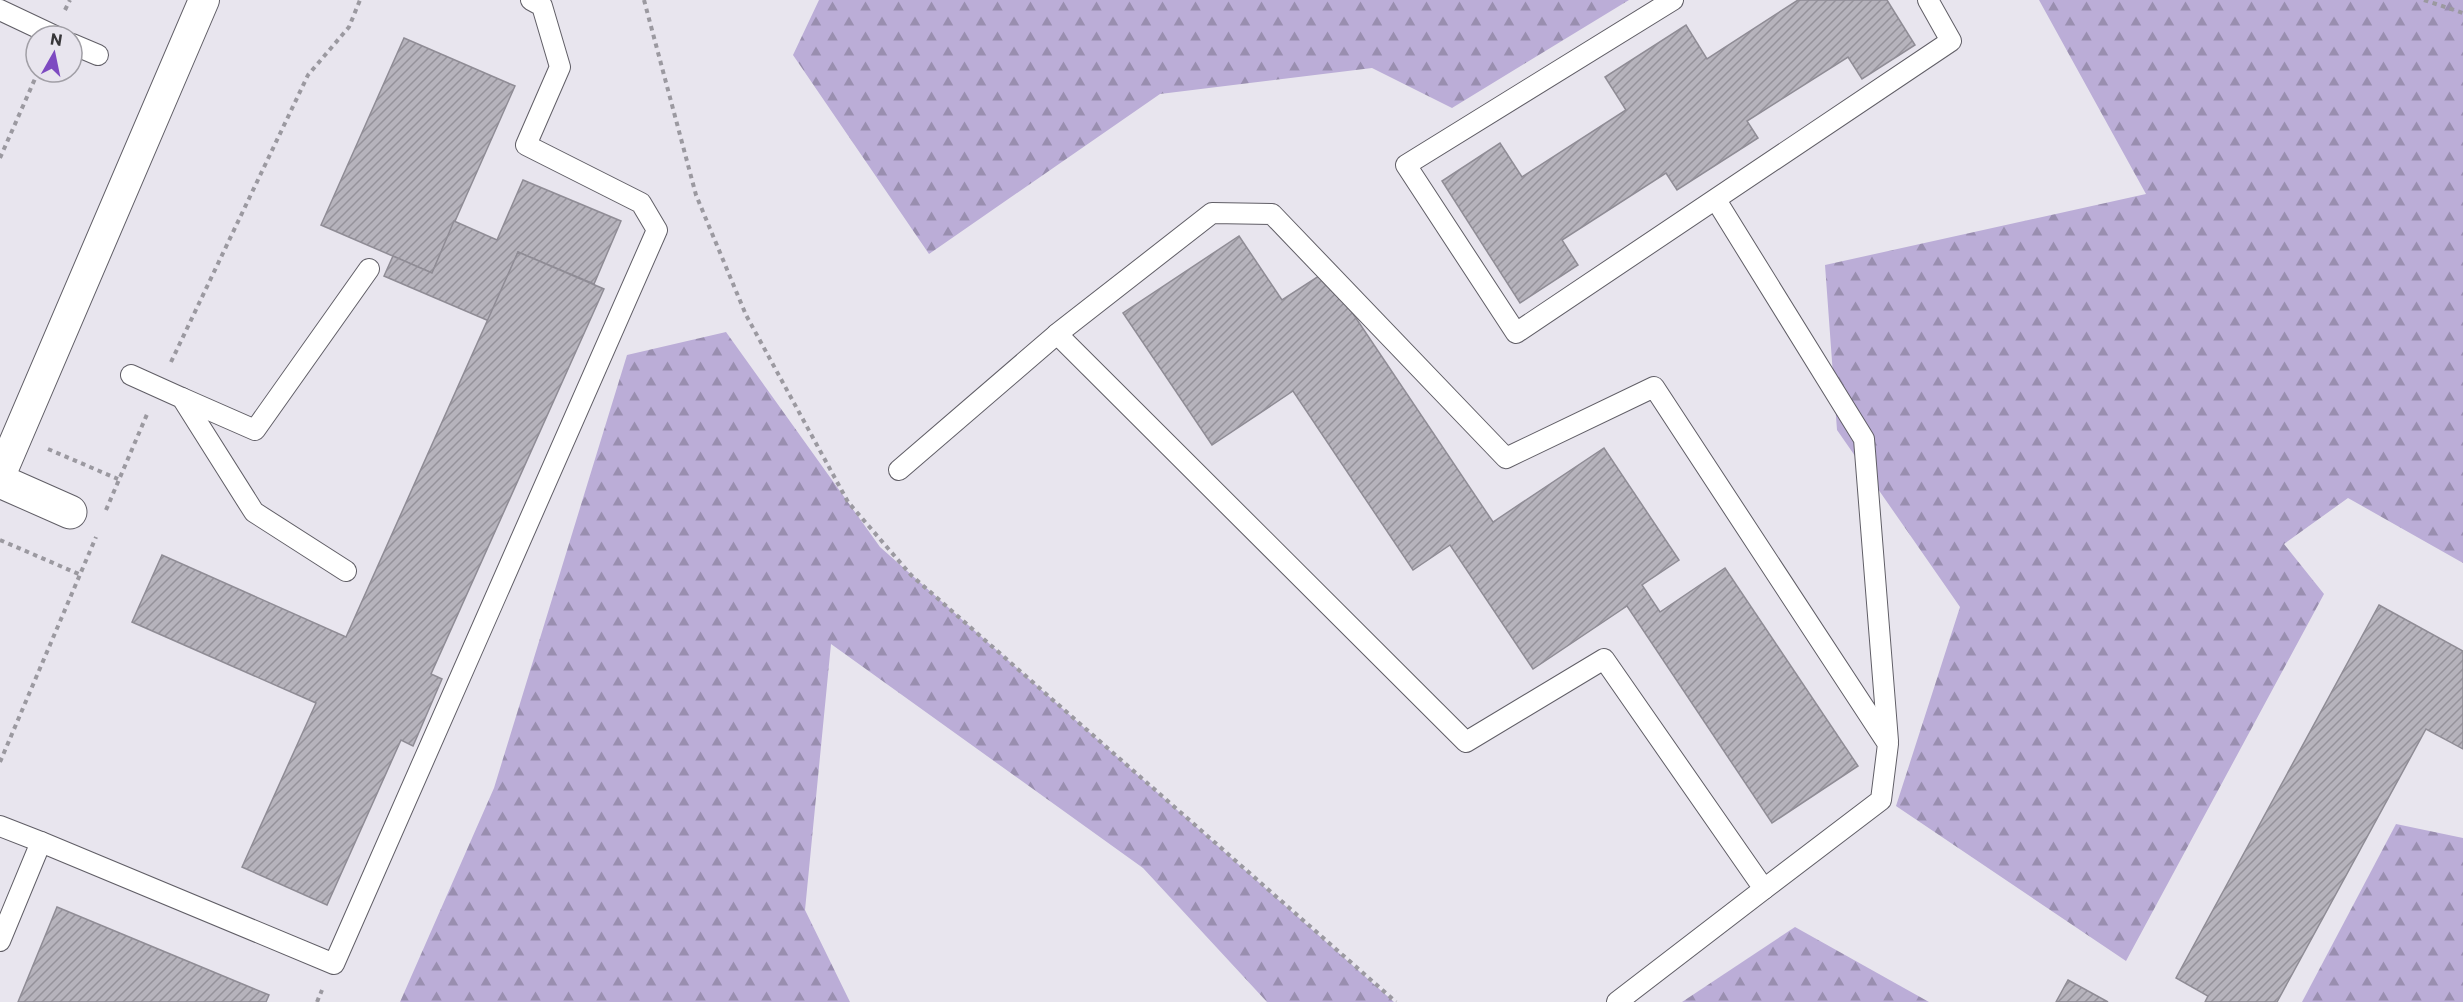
<svg xmlns="http://www.w3.org/2000/svg" width="2463" height="1002" viewBox="0 0 2463 1002" font-family="Commissioner,sans-serif">
	<defs>
		<pattern id="forest-firs" width="22" height="20" patternUnits="userSpaceOnUse" patternTransform="scale(1.5)"><rect width="22" height="20" fill="#bbadd7"/><path d="M5 1l3.5 6h-7zM16 11l3.5 6h-7z" fill="#998eaf"/></pattern>
		<pattern id="building-hatch" width="6" height="6" patternUnits="userSpaceOnUse" patternTransform="scale(1.5)"><rect width="6" height="6" fill="#b6b3bc"/><path d="M-1 1l2-2M0 6l6-6M5 7l2-2" fill="none" stroke="#95929a"/></pattern>
	</defs>
	<rect width="100%" height="100%" fill="#e8e5ee"/>
	<g fill="url(#forest-firs)">
		<polygon points="819,0 1629,0 1452,108 1372,68 1160,94 929,254 793,55"/>
		<polygon points="2039,0 2463,0 2463,563 2348,498 2284,544 2324,594 2126,961 1896,806 1960,607 1837,430 1825,265 2146,194"/>
		<polygon points="726,332 880,547 1394,1002 1267,1002 1143,868 831,644 805,910 850,1002 400,1002 494,788 627,355"/>
		<polygon points="2396,824 2463,838 2463,1002 2302,1002"/>
		<polygon points="1795,927 1929,1002 1682,1002"/>
	</g>
	<g fill="url(#building-hatch)" stroke="#8f8c95" stroke-width="1.5">
		<polygon points="1798,0 1887,0 1915,45 1862,79 1848,57 1747,121 1758,138 1677,190 1666,173 1562,240 1578,265 1520,303 1442,181 1500,143 1522,177 1626,110 1605,77 1686,25 1707,59"/>
		<polygon points="404,38 515,86 432,273 321,225"/>
		<polygon points="523,180 621,221 594,284 518,252 489,321 384,276 393,256 432,273 454,221 497,240"/>
		<polygon points="1239,236 1282,300 1325,272 1493,522 1604,448 1679,560 1642,585 1660,612 1725,568 1858,766 1772,823 1627,606 1533,669 1450,545 1413,570 1293,391 1212,445 1123,313"/>
		<polygon points="518,252 604,289 431,674 442,679 413,746 401,740 327,905 242,867 316,703 132,622 162,555 346,637"/>
		<polygon points="2379,605 2463,651 2463,749 2426,729 2277,1002 2205,1002 2208,996 2176,978"/>
		<polygon points="57,907 269,995 266,1002 18,1002"/>
		<polygon points="2068,980 2108,1002 2056,1002"/>
	</g>
	<g fill="none" stroke-linecap="round" stroke-linejoin="round">
		<defs>
			<g id="service">
				<polyline points="1673,0 1406,165 1516,333 1951,41 1928,0"/>
				<polyline points="0,10 55,36"/>
				<polyline points="72,44 98,55"/>
				<polyline points="1716,200 1864,439 1888,741"/>
				<polyline points="1057,334 1212,213 1272,214 1506,458 1654,387 1888,744 1881,800 1764,889"/>
				<polyline points="131,375 182,398 254,512 346,571"/>
				<polyline points="182,398 255,430 369,269"/>
				<polyline points="899,470 1057,334 1466,742 1604,659 1764,889 1617,1002"/>
				<polyline points="0,826 41,842 0,941"/>
				<polyline points="41,842 334,964 657,230 641,203 526,145 560,67 542,6 531,0"/>
			</g>
			<polyline id="pedestrian" points="0,476 204,0"/>
			<polyline id="minor" points="0,481 70,512"/>
		</defs>
		<use href="#service" stroke="#605e66" stroke-width="22"/>
		<use href="#pedestrian" stroke="#605e66" stroke-width="32"/>
		<use href="#minor" stroke="#605e66" stroke-width="35"/>
		<g stroke="#9b99a0" stroke-width="4" stroke-dasharray="4.5 4.5" stroke-linecap="butt">
			<polyline points="644,0 696,195 746,315 848,502 911,575 1396,1002"/>
			<polyline points="2424,0 2463,13"/>
			<polyline points="65,10 70,0"/>
			<polyline points="0,158 38,72"/>
			<polyline points="171,362 308,75 349,27 360,0"/>
			<polyline points="48,449 118,479"/>
			<polyline points="106,510 148,412"/>
			<polyline points="0,540 81,575"/>
			<polyline points="0,762 96,537"/>
			<polyline points="317,1002 322,990"/>
		</g>
		<use href="#service" stroke="#fff" stroke-width="20"/>
		<use href="#pedestrian" stroke="#fff" stroke-width="30"/>
		<use href="#minor" stroke="#fff" stroke-width="33"/>
	</g>
	<g transform="translate(54 54) rotate(9)"><circle r="28" fill="#e8e5ee" stroke="#a19fa6" stroke-width="1.5"/>
	<path d="M0-4.5L10 22L0 15L-10 22Z" fill="#7d4ac1"/>
	<text y="-9" font-size="16" font-weight="bold" text-anchor="middle" fill="#373639">N</text>
	</g>
</svg>
